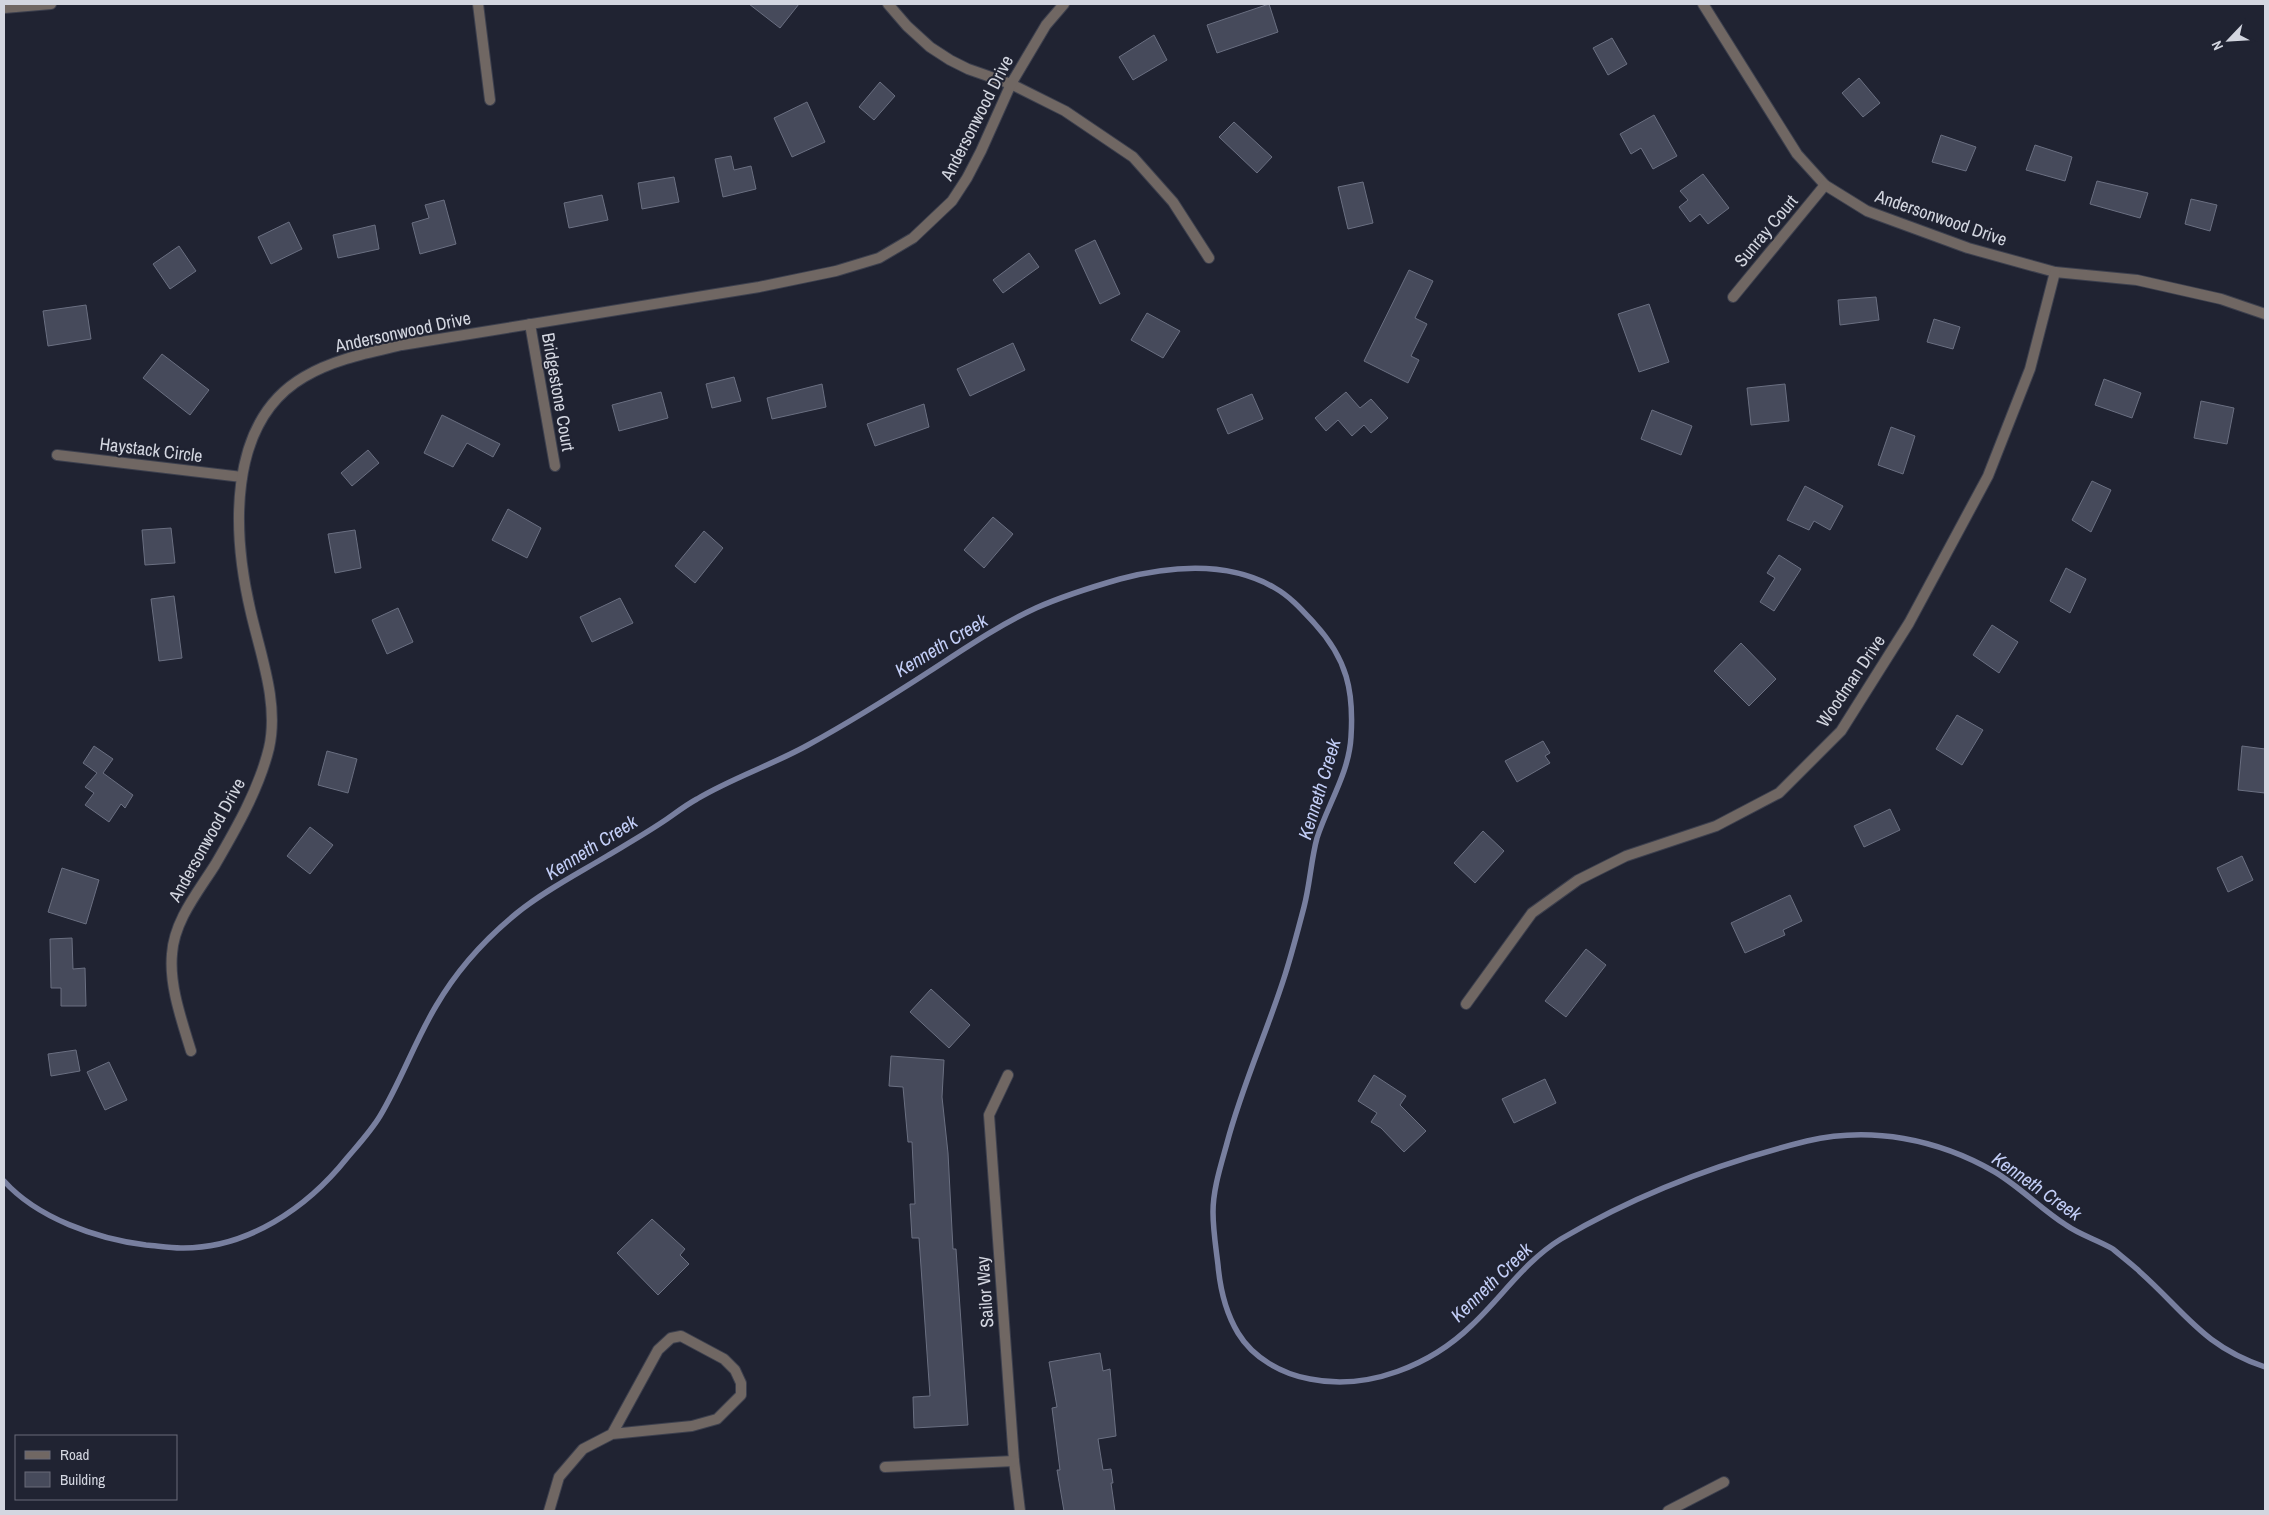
<svg xmlns="http://www.w3.org/2000/svg" width="2269" height="1515" viewBox="0 0 2269 1515" font-family="'Archivo Narrow',sans-serif">
	<rect width="100%" height="100%" fill="#202332"/>
	<g fill="none" stroke-linecap="round" stroke-linejoin="round">
		<path stroke="#787f9f" stroke-width="5.5" d="M 4,1181 C 37,1218 97,1239 146,1245 C 158,1246 170,1248 181,1248 C 247,1249 307,1208 347,1158 C 358,1145 371,1131 380,1116 C 401,1081 415,1041 436,1006 C 457,970 485,939 517,913 C 544,891 577,874 607,856 C 627,844 648,832 667,819 C 677,812 686,805 697,799 C 732,778 772,765 808,745 C 850,722 890,697 930,671 C 964,649 999,625 1036,608 C 1063,596 1092,587 1120,579 C 1170,566 1229,561 1275,588 C 1291,597 1303,611 1315,624 C 1347,659 1354,691 1351,737 C 1349,773 1328,804 1317,838 C 1311,860 1310,884 1304,907 C 1298,930 1292,953 1285,975 C 1267,1032 1242,1086 1227,1143 C 1221,1165 1213,1189 1213,1212 C 1213,1230 1216,1248 1218,1265 C 1220,1288 1226,1313 1238,1333 C 1253,1358 1282,1374 1310,1379 C 1368,1391 1431,1365 1472,1325 C 1502,1297 1525,1261 1561,1239 C 1637,1194 1722,1162 1807,1141 C 1871,1126 1938,1139 1995,1172 C 2020,1187 2041,1209 2066,1225 C 2080,1235 2098,1240 2113,1249 C 2115,1251 2139,1270 2140,1272 C 2186,1313 2203,1346 2265,1367"/>
	</g>
	<g fill="#464a5b" stroke="#6a6f81">
		<polygon points="749,4 799,4 780,28"/>
		<polygon points="1269,4 1278,32 1217,53 1207,25"/>
		<polygon points="1154,35 1167,60 1133,80 1119,57"/>
		<polygon points="1612,38 1627,64 1608,75 1593,48"/>
		<polygon points="1859,78 1880,103 1863,117 1842,93"/>
		<polygon points="880,82 895,96 874,120 859,107"/>
		<polygon points="807,102 825,142 792,157 774,118"/>
		<polygon points="1654,115 1677,156 1653,169 1641,148 1631,154 1620,134"/>
		<polygon points="1234,122 1272,157 1257,173 1219,137"/>
		<polygon points="1941,135 1976,147 1966,171 1932,162"/>
		<polygon points="2035,145 2072,157 2065,181 2026,170"/>
		<polygon points="731,156 734,170 751,166 756,189 723,197 715,159"/>
		<polygon points="1703,174 1729,208 1708,224 1700,214 1690,222 1679,207 1688,200 1680,191"/>
		<polygon points="674,177 679,202 642,209 638,183"/>
		<polygon points="2097,181 2148,193 2140,218 2090,204"/>
		<polygon points="1363,182 1373,223 1348,229 1338,187"/>
		<polygon points="602,195 608,220 569,228 564,203"/>
		<polygon points="2191,199 2217,205 2210,231 2185,224"/>
		<polygon points="444,200 456,244 420,254 412,223 429,218 425,205"/>
		<polygon points="289,222 302,249 271,264 258,237"/>
		<polygon points="375,225 379,249 338,258 333,235"/>
		<polygon points="1095,240 1120,294 1100,304 1075,250"/>
		<polygon points="179,246 196,271 170,289 153,264"/>
		<polygon points="1029,253 1039,267 1003,293 993,280"/>
		<polygon points="1409,270 1433,281 1415,318 1427,324 1411,356 1419,360 1408,383 1364,361"/>
		<polygon points="1876,297 1879,320 1840,325 1838,300"/>
		<polygon points="1649,304 1669,362 1639,372 1618,314"/>
		<polygon points="86,305 91,339 48,346 43,311"/>
		<polygon points="1147,313 1180,331 1163,358 1131,340"/>
		<polygon points="1934,319 1960,327 1953,349 1927,342"/>
		<polygon points="1013,343 1025,370 970,396 957,369"/>
		<polygon points="162,354 209,390 190,415 143,378"/>
		<polygon points="734,377 741,401 712,408 706,384"/>
		<polygon points="2104,379 2141,393 2132,418 2095,405"/>
		<polygon points="822,384 826,407 772,419 767,398"/>
		<polygon points="1785,384 1789,421 1751,425 1747,388"/>
		<polygon points="661,392 668,418 619,431 612,405"/>
		<polygon points="1346,392 1360,408 1371,399 1388,418 1371,433 1364,425 1352,436 1338,420 1326,431 1315,418"/>
		<polygon points="1252,394 1263,419 1228,434 1217,409"/>
		<polygon points="2201,401 2234,408 2227,444 2194,438"/>
		<polygon points="924,404 929,427 875,446 867,424"/>
		<polygon points="1652,410 1692,426 1681,455 1641,439"/>
		<polygon points="442,415 500,444 493,457 467,443 453,467 424,453"/>
		<polygon points="1891,427 1915,436 1903,474 1878,465"/>
		<polygon points="368,450 379,463 352,486 341,473"/>
		<polygon points="2092,481 2111,490 2091,532 2072,520"/>
		<polygon points="1805,486 1843,506 1830,530 1814,521 1809,530 1787,520"/>
		<polygon points="508,509 541,528 527,558 492,540"/>
		<polygon points="993,517 1013,534 984,568 964,550"/>
		<polygon points="171,528 175,563 145,565 142,530"/>
		<polygon points="355,530 361,568 335,573 328,534"/>
		<polygon points="704,531 723,548 695,583 675,566"/>
		<polygon points="1779,555 1801,569 1774,611 1760,602 1775,578 1767,573"/>
		<polygon points="2066,568 2086,579 2070,613 2050,601"/>
		<polygon points="174,596 182,658 159,661 151,599"/>
		<polygon points="620,598 633,623 592,642 580,617"/>
		<polygon points="398,608 413,642 387,654 372,620"/>
		<polygon points="1992,625 2018,642 1999,673 1973,655"/>
		<polygon points="1741,643 1776,679 1749,706 1714,671"/>
		<polygon points="1957,715 1983,730 1962,765 1936,749"/>
		<polygon points="1543,741 1550,753 1545,756 1550,763 1517,782 1505,761"/>
		<polygon points="94,746 113,759 103,773 133,795 125,808 121,804 109,822 85,805 94,793 85,787 97,773 83,763"/>
		<polygon points="2242,746 2265,749 2265,793 2238,790"/>
		<polygon points="327,751 357,759 348,793 318,785"/>
		<polygon points="1890,809 1900,830 1864,847 1854,826"/>
		<polygon points="310,827 333,845 310,874 287,856"/>
		<polygon points="1483,831 1504,851 1475,883 1454,863"/>
		<polygon points="2242,856 2253,880 2228,892 2217,868"/>
		<polygon points="62,868 99,880 86,924 48,912"/>
		<polygon points="1790,895 1802,921 1783,930 1785,935 1745,953 1731,923"/>
		<polygon points="72,938 73,969 85,968 86,1006 61,1006 61,988 51,988 50,939"/>
		<polygon points="1586,949 1606,965 1566,1017 1545,1001"/>
		<polygon points="931,989 970,1025 949,1048 910,1012"/>
		<polygon points="76,1050 80,1071 51,1076 48,1054"/>
		<polygon points="891,1056 944,1060 942,1097 948,1153 953,1249 956,1249 968,1425 914,1428 913,1397 930,1396 919,1238 912,1238 910,1204 915,1204 912,1142 908,1142 903,1087 889,1086"/>
		<polygon points="109,1062 127,1100 105,1110 87,1072"/>
		<polygon points="1374,1075 1406,1096 1400,1105 1426,1131 1404,1152 1381,1128 1371,1122 1377,1113 1358,1101"/>
		<polygon points="1545,1079 1556,1103 1514,1123 1502,1099"/>
		<polygon points="652,1219 685,1249 680,1255 689,1264 658,1295 617,1253"/>
		<polygon points="1100,1353 1103,1371 1110,1369 1116,1436 1098,1439 1103,1470 1111,1469 1113,1483 1111,1483 1115,1511 1064,1511 1057,1470 1060,1470 1052,1408 1057,1407 1049,1362"/>
	</g>
	<g fill="none" stroke-linecap="round" stroke-linejoin="round">
		<defs>
			<polyline id="lane" points="549,1511 559,1477 583,1449 612,1434 692,1426 717,1419 741,1395 741,1383 735,1370 724,1359 681,1336 671,1338 658,1350 612,1434"/>
			<g id="street">
				<polyline points="478,4 490,100"/>
				<polyline points="888,4 907,26 930,47 950,60 968,69 1011,84 1065,111 1133,157 1173,202 1209,258"/>
				<polyline points="1703,4 1797,154 1825,185 1867,211 1968,248 2055,272 2137,280 2221,299 2265,314"/>
				<polyline points="4,8 51,4"/>
				<polyline points="1733,297 1825,185"/>
				<polyline points="530,324 555,466"/>
				<polyline points="57,455 242,477"/>
				<polyline points="1466,1004 1532,913 1578,880 1626,856 1716,826 1779,793 1841,731 1909,623 1988,476 2030,369 2055,272"/>
				<path d="M 191,1051 C 182,1021 169,986 172,954 C 174,921 198,892 215,865 C 236,829 259,789 269,748 C 279,704 261,656 251,613 C 233,537 225,423 304,377 C 335,359 368,353 402,345 L 759,287 L 836,271 L 879,258 L 913,238 L 952,201 L 967,178 L 981,151 L 1011,84 L 1046,25 L 1064,4"/>
				<polyline points="1008,1075 989,1115 1014,1461 1020,1511"/>
				<polyline points="885,1467 1014,1461"/>
				<polyline points="1668,1511 1724,1482"/>
			</g>
		</defs>
		<use href="#lane" stroke="#3d404e" stroke-width="12"/>
		<use href="#street" stroke="#3d404e" stroke-width="12"/>
		<use href="#lane" stroke="#706763" stroke-width="10"/>
		<use href="#street" stroke="#706763" stroke-width="10"/>
	</g>
	<g text-anchor="middle" stroke-width="4" stroke-linejoin="round" paint-order="stroke">
		<g font-size="18" fill="#d3d6e0" stroke="#202332">
			<text transform="translate(977 118) rotate(-63)" y="6">Andersonwood Drive</text>
			<text transform="translate(1941 218) rotate(19)" y="6">Andersonwood Drive</text>
			<text transform="translate(1766 231) rotate(-50)" y="6">Sunray Court</text>
			<text transform="translate(403 332) rotate(-12)" y="6">Andersonwood Drive</text>
			<text transform="translate(558 392) rotate(80)" y="6">Bridgestone Court</text>
			<text transform="translate(151 450) rotate(7)" y="6">Haystack Circle</text>
			<text transform="translate(1851 681) rotate(-56)" y="6">Woodman Drive</text>
			<text transform="translate(207 840) rotate(-61)" y="6">Andersonwood Drive</text>
			<text transform="translate(985 1292) rotate(-94)" y="6">Sailor Way</text>
		</g>
		<g font-size="19" font-style="italic" fill="#c3cef7" stroke="#202332">
			<text transform="translate(941 645) rotate(-31)" y="7">Kenneth Creek</text>
			<text transform="translate(1319 789) rotate(-73)" y="7">Kenneth Creek</text>
			<text transform="translate(591 847) rotate(-32)" y="7">Kenneth Creek</text>
			<text transform="translate(2037 1186) rotate(35)" y="7">Kenneth Creek</text>
			<text transform="translate(1491 1282) rotate(-44)" y="7">Kenneth Creek</text>
		</g>
	</g>
	<rect width="2269" height="1515" fill="none" stroke="#d3d6e0" stroke-width="10"/>
	<rect x="15" y="1435" width="162" height="65" fill="#202332" stroke="#686b78"/>
	<rect x="25" y="1451" width="25" height="8" fill="#706763" stroke="#686b78"/>
	<text x="60" y="1460" font-size="15" fill="#d3d6e0">Road</text>
	<rect x="25" y="1472" width="25" height="15" fill="#464a5b" stroke="#686b78"/>
	<text x="60" y="1485" font-size="15" fill="#d3d6e0">Building</text>
	<g transform="translate(2229 40) rotate(245)" stroke="#202332" stroke-width="4" paint-order="stroke">
	<path d="M0-4L9 19L0 12L-9 19Z" fill="#d3d6e0"/>
	<text y="-8" font-size="14" font-weight="bold" text-anchor="middle" fill="#d3d6e0">N</text>
	</g>
</svg>
